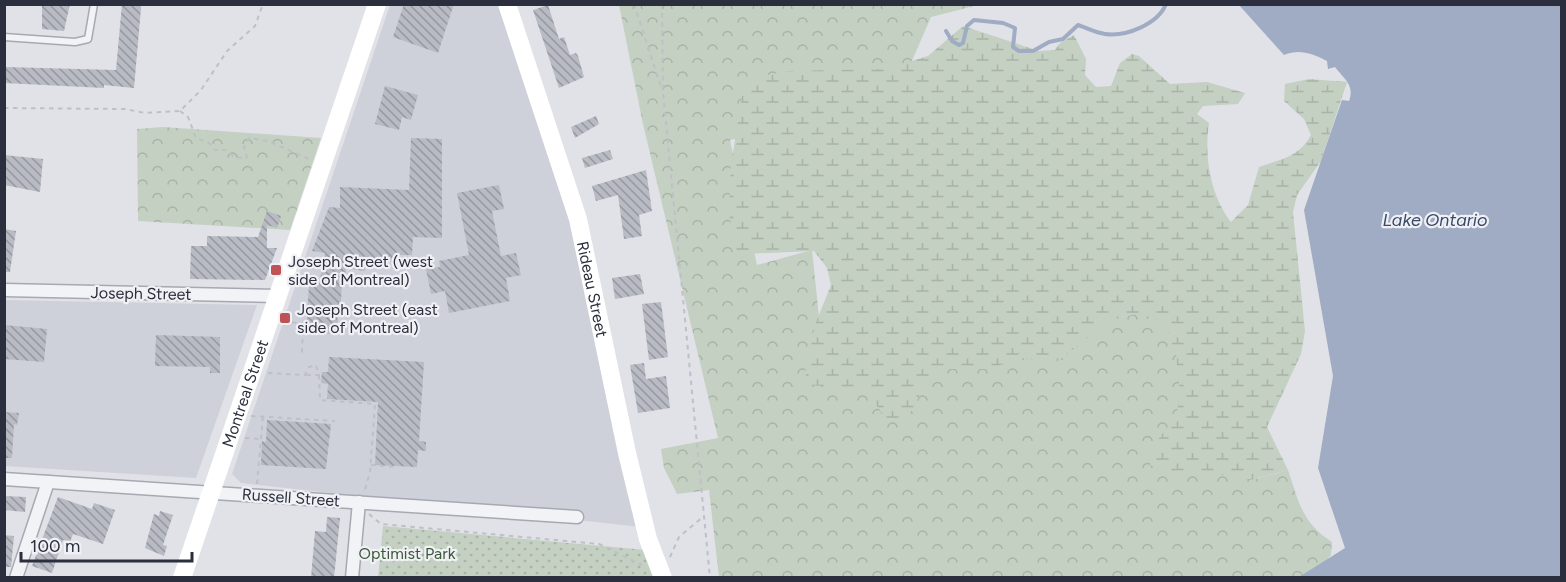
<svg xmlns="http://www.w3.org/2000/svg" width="1566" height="582" viewBox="0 0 1566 582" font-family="Figtree,sans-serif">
	<defs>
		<pattern id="forest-crowns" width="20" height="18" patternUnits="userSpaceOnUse" patternTransform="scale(1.5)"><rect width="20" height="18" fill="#c4d0c2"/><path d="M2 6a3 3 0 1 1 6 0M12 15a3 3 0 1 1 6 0" fill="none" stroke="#a9b3a8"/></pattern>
		<pattern id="wetland-marsh" width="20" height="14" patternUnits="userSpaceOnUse" patternTransform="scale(1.5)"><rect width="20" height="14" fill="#c4d0c2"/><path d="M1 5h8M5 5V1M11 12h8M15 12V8" fill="none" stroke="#a9b3a8"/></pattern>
		<pattern id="park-dots" width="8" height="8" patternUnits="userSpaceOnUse" patternTransform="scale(1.5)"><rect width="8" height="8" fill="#c4d0c2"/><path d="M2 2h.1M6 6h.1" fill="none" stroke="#a9b3a8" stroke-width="1.8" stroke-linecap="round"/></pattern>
		<pattern id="building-back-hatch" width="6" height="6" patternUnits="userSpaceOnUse" patternTransform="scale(1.5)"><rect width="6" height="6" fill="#b8bbc3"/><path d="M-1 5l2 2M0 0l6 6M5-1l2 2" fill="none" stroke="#9698a0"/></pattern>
	</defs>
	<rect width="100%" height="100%" fill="#e0e2e7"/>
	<g fill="#ced1d9">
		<polygon points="390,5 501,5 578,246 641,527 241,483 232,474"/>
		<polygon points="4,300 257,305 196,478 5,466"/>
	</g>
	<g fill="url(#forest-crowns)">
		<path d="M 619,5 L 978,5 L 931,17 L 880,134 L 789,127 L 730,140 L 757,265 L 812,250 L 821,336 L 1034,236 L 1275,228 L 1255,479 L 1288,470 C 1299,502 1302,523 1332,542 L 1331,555 L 1313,577 L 719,577 L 709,490 L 677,494 L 664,468 L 661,449 L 718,438 L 643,124 Z"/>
		<polygon points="163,127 321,138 290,230 138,221 137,129"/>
	</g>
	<path fill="url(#wetland-marsh)" d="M 963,26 L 1039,51 L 1055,50 L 1060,43 L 1074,35 L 1086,59 L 1085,75 L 1096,87 L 1111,86 L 1120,63 L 1132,54 L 1139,56 L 1170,84 L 1207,82 L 1245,93 L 1238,104 L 1203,106 L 1197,114 L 1209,123 C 1204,156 1210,195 1231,222 L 1248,205 L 1259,167 C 1282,159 1299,157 1311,135 L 1304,119 L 1284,101 L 1285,84 L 1309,79 L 1347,82 L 1321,161 L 1297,195 L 1293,212 L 1305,331 L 1301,354 L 1267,427 L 1288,470 L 1250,480 L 1213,473 L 1172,473 L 1150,465 L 1159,438 L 1176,417 L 1180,394 L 1176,354 L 1166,327 L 1137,314 L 1111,320 L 1055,363 L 1021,358 L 989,369 L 939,369 L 926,379 L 913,410 L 889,423 L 865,389 L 809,385 L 805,372 L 815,325 L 831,285 L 827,268 L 814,251 L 743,254 L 736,250 L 729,214 L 731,165 L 743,90 L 754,78 L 788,71 L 885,69 L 928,56 Z"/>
	<polygon fill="url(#park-dots)" points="383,526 646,550 655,578 378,578"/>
	<path fill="#9facc3" d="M 1239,5 L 1561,5 L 1561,577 L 1299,577 L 1345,548 L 1318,468 L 1333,376 L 1304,210 L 1342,100 L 1349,101 C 1355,85 1344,79 1335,67 L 1328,69 L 1327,61 C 1311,53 1300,49 1284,55 Z"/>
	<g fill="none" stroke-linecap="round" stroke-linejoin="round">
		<path stroke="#9facc3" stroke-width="4" d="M 946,31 L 952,41 L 959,45 L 963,43 L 967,26 L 974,20 L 1003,23 L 1015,28 L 1013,47 L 1019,51 L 1033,51 L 1049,42 L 1063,39 L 1078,25 C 1087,28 1096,33 1105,34 C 1126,37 1158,24 1166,4"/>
	</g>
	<g fill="url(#building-back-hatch)">
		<polygon points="42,4 70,4 64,31 42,29"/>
		<polygon points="122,4 140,4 141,8 134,88 104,85 104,88 4,83 4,67 116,70"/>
		<polygon points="404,4 454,4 438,53 393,37"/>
		<polygon points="548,5 559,39 564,37 570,55 576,53 578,56 584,77 559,88 533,10"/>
		<polygon points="385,86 418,95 411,120 402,117 399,130 375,124"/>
		<polygon points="596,116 599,124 575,138 571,127"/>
		<polygon points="411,138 442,139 442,238 413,237 412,255 399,255 399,262 370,261 369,269 365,267 365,271 346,268 345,279 342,279 341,301 338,306 337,334 306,333 309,284 319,285 325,253 312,251 329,207 340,208 340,187 409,190"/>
		<polygon points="610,150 613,159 585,168 582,158"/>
		<polygon points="4,155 43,159 40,192 4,185"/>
		<polygon points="646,170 652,211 639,215 642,236 624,239 618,195 596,201 592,186"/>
		<polygon points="499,185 504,209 492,211 501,256 516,253 521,275 506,278 510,301 449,313 445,291 431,294 426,269 440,267 439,261 469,255 457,193"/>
		<polygon points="267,211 281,216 277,228 267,225 267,248 277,248 265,280 190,279 191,246 207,246 207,236 258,237"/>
		<polygon points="4,229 16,231 10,272 4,272"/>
		<polygon points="640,274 644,294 615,299 612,278"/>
		<polygon points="661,302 668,357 649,360 642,304"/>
		<polygon points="4,325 47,329 44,362 4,359"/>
		<polygon points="156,335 220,337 220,373 210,373 210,367 155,366"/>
		<polygon points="329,357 424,362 419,441 426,442 426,451 418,450 417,467 375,465 378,402 327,399 328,384 321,383 322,372 328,372"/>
		<polygon points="644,363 646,379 666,376 670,408 638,413 630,365"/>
		<polygon points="4,412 19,413 17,425 14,424 12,458 4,458"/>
		<polygon points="267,420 331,424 326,469 261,465 262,441 266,442"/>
		<polygon points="4,496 26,497 25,512 4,510"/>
		<polygon points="58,497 92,509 94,503 115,510 103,544 73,534 70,542 63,540 52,573 32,566"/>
		<polygon points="160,511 173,515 163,545 167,546 164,556 145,548 154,514 159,516"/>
		<polygon points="327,517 340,518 334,578 311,578 315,531 326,532"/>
		<polygon points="4,535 14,536 11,567 4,567"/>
	</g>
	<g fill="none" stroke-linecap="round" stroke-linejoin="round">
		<defs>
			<polyline id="lane" points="4,37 75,42 88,39 94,4"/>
			<g id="street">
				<polyline points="4,290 278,296"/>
				<polyline points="4,479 577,517"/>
				<polyline points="16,578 48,482"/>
				<polyline points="352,578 359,502"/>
			</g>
		</defs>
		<use href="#lane" stroke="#a6a9b1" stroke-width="9"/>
		<use href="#street" stroke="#a6a9b1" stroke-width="15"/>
		<g stroke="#bec0c6" stroke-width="2" stroke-dasharray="4.5 4.5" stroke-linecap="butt">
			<polyline points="634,4 661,87"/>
			<polyline points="662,4 663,92 710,578"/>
			<polyline points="4,108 125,109 145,113 180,111 201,90 227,51 255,26 263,4"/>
			<polyline points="180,111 188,117 196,138 209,143 215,150 226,150 234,157 247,158 244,147 249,138 268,141 309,159"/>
			<polyline points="283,322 303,323 302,354"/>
			<polyline points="268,373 305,375 309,367 316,365 319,375 305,375"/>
			<polyline points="319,375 320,400 375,404 370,472 364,493"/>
			<polyline points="251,416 335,421"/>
			<polyline points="245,438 260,439"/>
			<polyline points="371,465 398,467"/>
			<polyline points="257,484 263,416"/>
			<polyline points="369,514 381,524 599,544 642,565"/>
			<polyline points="670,557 679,537 704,516"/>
		</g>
		<use href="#lane" stroke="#f2f3f6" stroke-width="6"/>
		<use href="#street" stroke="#f2f3f6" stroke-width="12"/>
		<g stroke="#fff" stroke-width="18">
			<path id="s1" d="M 507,4 L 578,219 L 627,453 L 648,539 L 663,578"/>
			<path id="s2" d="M 182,578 L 377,4"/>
		</g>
	</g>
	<g fill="#be5357" stroke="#eff1f5" stroke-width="2">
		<rect x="270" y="264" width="12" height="12" rx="3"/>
		<rect x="279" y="312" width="12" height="12" rx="3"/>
	</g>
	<g text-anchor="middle" stroke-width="4.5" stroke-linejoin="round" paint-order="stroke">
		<g font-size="16" fill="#2b2f3d" stroke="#eff1f5" text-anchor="start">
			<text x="288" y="267">Joseph Street (west<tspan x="288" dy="18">side of Montreal)</tspan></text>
			<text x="297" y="315">Joseph Street (east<tspan x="297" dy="18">side of Montreal)</tspan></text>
		</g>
		<g font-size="16" fill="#2b2f3d" stroke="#eff1f5">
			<text dy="6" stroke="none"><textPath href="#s1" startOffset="298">Rideau Street</textPath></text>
			<text transform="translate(141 293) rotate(1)" y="6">Joseph Street</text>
			<text dy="6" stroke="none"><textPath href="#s2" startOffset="195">Montreal Street</textPath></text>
			<text transform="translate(291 497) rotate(4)" y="6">Russell Street</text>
		</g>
		<g font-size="16" fill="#3c573a" stroke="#eff1f5">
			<text x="407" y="559">Optimist Park</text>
		</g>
		<g font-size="18" font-style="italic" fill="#394a6c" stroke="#eff1f5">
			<text x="1435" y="226">Lake Ontario</text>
		</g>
	</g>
	<rect width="1566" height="582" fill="none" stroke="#2b2f3d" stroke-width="12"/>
	<path d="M21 552v9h171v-9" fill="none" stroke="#2b2f3d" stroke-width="3"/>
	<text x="30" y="552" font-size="18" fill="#2b2f3d" stroke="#eff1f5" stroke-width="4.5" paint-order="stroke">100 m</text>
</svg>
